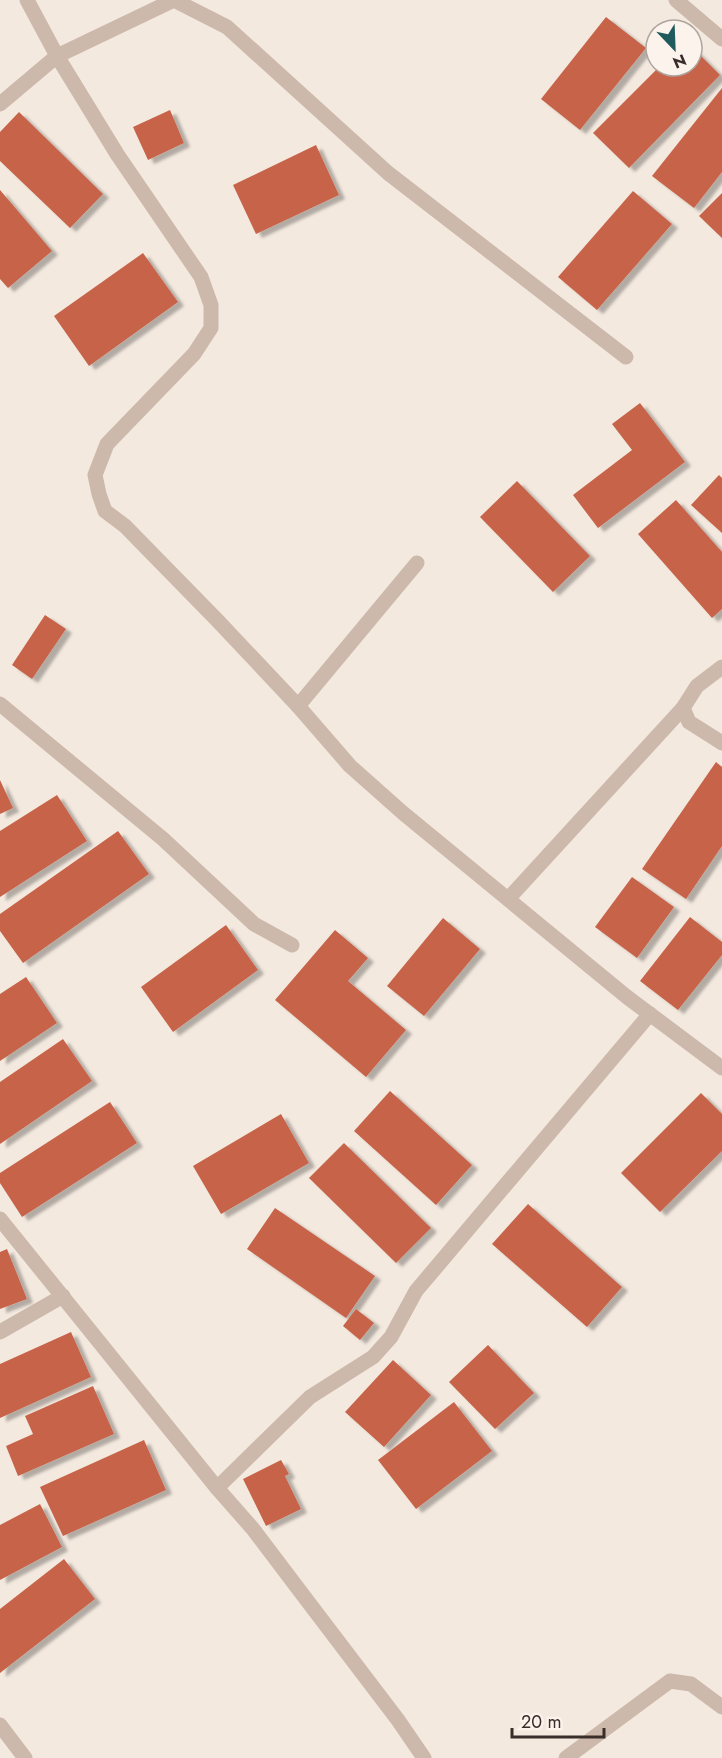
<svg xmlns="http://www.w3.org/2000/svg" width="722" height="1758" viewBox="0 0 722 1758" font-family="Jost,sans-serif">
	<defs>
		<filter id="shadow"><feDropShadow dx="6" dy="4" stdDeviation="1.5" flood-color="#0004"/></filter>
	</defs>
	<rect width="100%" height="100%" fill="#f3e9df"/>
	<g fill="#c76349" filter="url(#shadow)">
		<polygon points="606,17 646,48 580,130 541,99"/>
		<polygon points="692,47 720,75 629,168 593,133 660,66 692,66"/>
		<polygon points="722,88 722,172 694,208 652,176"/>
		<polygon points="170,110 184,143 148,160 133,127"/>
		<polygon points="19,112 103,194 70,228 0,161 0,132"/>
		<polygon points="316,145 339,195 256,234 233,185"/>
		<polygon points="0,190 52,251 8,288 0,279"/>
		<polygon points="633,191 672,224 597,310 558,277"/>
		<polygon points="722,193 722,238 699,216"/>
		<polygon points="143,253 178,302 89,366 54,316"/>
		<polygon points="640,403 685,462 598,528 573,495 632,450 612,424"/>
		<polygon points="719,475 722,478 722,533 691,505"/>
		<polygon points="517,481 590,556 553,592 480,517"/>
		<polygon points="676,500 722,552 722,609 712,618 638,534"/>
		<polygon points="45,615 66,629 32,679 12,665"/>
		<polygon points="716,762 722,767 722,846 686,899 642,869"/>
		<polygon points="0,780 13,808 0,814"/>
		<polygon points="57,795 87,841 0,897 0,831"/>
		<polygon points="118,831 149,874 23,963 0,931 0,914"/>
		<polygon points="632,877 674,907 637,958 595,927"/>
		<polygon points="690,917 722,942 722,955 678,1010 640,981"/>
		<polygon points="443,918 480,949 424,1016 387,986"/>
		<polygon points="226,925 258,970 173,1032 141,987"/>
		<polygon points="335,930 368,958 348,981 406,1030 366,1077 275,1000"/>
		<polygon points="26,977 57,1023 0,1061 0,994"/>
		<polygon points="63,1039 92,1081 0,1144 0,1082"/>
		<polygon points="390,1091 472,1165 436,1205 354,1131"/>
		<polygon points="701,1093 722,1114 722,1151 660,1212 621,1173"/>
		<polygon points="110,1102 137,1143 22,1217 0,1183 0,1173"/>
		<polygon points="281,1114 309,1163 221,1214 193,1166"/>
		<polygon points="344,1143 431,1228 396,1263 309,1178"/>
		<polygon points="528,1204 622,1287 587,1327 492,1244"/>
		<polygon points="275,1208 375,1276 346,1318 247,1249"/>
		<polygon points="7,1249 27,1299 0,1309 0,1252"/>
		<polygon points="356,1309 374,1323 360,1340 343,1326"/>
		<polygon points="71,1332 91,1377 0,1418 0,1364"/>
		<polygon points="488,1345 534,1393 495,1429 449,1382"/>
		<polygon points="393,1360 431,1395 384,1447 345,1412"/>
		<polygon points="93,1386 114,1434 18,1476 6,1446 33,1434 25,1416"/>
		<polygon points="454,1402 492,1451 416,1509 378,1460"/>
		<polygon points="144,1440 166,1490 63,1536 40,1487"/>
		<polygon points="281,1460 289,1474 285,1476 301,1509 266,1526 243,1479"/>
		<polygon points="40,1504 62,1547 0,1580 0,1525"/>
		<polygon points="64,1559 95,1599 0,1673 0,1609"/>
	</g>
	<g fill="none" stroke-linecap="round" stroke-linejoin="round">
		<polyline stroke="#ccb9ab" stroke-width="15" points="298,706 417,563"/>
		<g stroke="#ccb9ab" stroke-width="15">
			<polyline points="27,0 57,56 117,154 201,277 211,305 211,328 194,354 107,444 95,475 99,494 105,511 125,526 217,620 298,706 350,766 403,813 627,997 722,1068"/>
			<polyline points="676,0 722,39"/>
			<polyline points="0,104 57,56 174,0 227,27 388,173 626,357"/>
			<polyline points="722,667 697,686 683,708 689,722 722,743"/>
			<polyline points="0,704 163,839 254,924 292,945"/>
			<polyline points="508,899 683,708"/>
			<polyline points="0,1219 217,1488 253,1529 309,1603 398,1720 424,1758"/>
			<polyline points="0,1332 63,1296"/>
			<polyline points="217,1488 310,1397 373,1357 391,1337 416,1291 650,1014"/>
			<polyline points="0,1725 25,1758"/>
			<polyline points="566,1758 670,1681 691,1684 722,1707"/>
		</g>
	</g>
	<g transform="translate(674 48) rotate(157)"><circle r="28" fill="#fbf3ec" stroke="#aea49e" stroke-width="1.5"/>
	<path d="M0-4.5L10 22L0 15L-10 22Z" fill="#1f5a5c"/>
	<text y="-9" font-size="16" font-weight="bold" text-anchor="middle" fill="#3a2e2a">N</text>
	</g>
	<path d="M512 1728v9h92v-9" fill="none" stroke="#3a2e2a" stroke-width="3"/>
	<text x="521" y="1728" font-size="18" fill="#3a2e2a" stroke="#fbf3ec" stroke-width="4.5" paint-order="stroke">20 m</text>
</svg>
